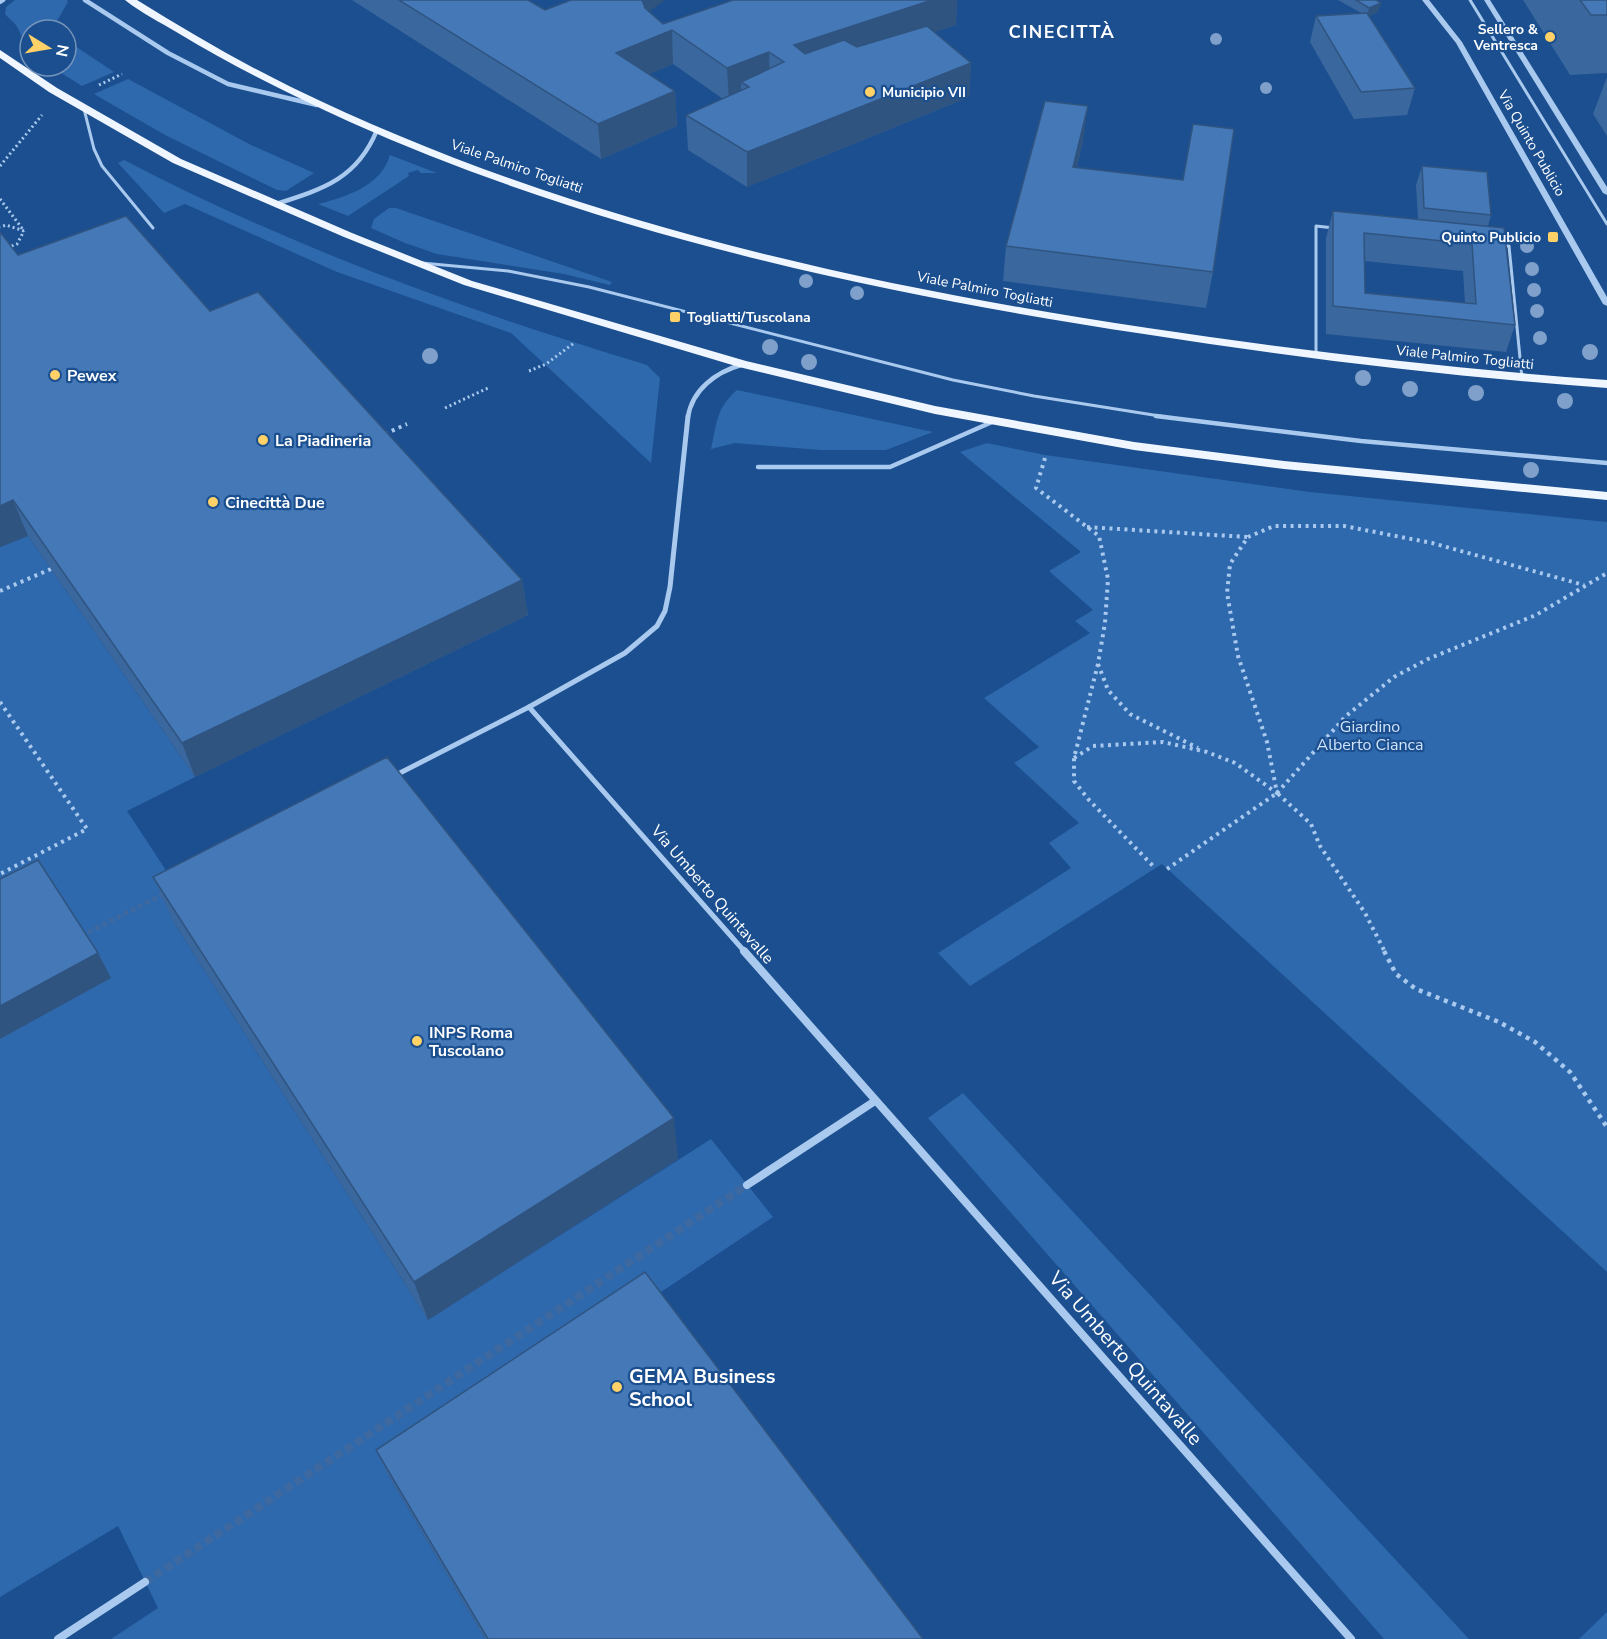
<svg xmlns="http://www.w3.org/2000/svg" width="1607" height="1639" viewBox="0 0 1607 1639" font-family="'Nunito Sans',sans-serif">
	<rect width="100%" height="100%" fill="#1b4f8f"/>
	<g fill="#2e69ad">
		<polygon points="15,0 67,0 68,2 54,26 57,30 30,30 30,52 16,25 5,14 6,7"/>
		<polygon points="66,40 114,72 82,86 50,66 66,66"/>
		<polygon points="128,79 251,145 314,173 286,191 277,190 165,135 94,94"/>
		<path d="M 390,155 L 437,173 L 421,173 L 418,170 L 408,173 L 409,176 L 348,216 L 318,204 C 346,197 381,186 390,155 Z"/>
		<path d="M 124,160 C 293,248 465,310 647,365 L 660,378 L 651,463 L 511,333 L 337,272 L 185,204 L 164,213 L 118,163 Z"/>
		<polygon points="389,208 396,208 612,282 610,285 564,274 437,254 405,243 371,228 374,219"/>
		<path d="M 737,390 L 933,432 L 886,450 L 820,450 L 735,443 L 711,449 C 717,423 716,408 737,390 Z"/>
		<polygon points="987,443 1045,455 1310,492 1607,522 1607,1272 1162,864 970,986 938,953 1071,868 1049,843 1079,823 1014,763 1039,747 984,698 1090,633 1075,621 1093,610 1049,571 1081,552 960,452"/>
		<polygon points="28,536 195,777 127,811 177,887 174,923 428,1320 711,1139 773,1217 388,1475 485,1639 111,1639 158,1608 118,1526 0,1597 0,547"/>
		<polygon points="963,1093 1469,1639 1384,1639 928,1118"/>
		<polygon points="1607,1612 1607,1639 1579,1639"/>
	</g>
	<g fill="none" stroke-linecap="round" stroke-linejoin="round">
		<polyline stroke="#3d69a0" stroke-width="5" stroke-dasharray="5 3" stroke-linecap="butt" points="81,936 168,892"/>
		<polyline stroke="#3d69a0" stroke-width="8" stroke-dasharray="8 4" stroke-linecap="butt" points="145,1582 747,1185"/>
		<g stroke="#a9c9ee" stroke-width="3" stroke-dasharray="2 3" stroke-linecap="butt">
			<polyline points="99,85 122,74"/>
			<polyline points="0,166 42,115"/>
			<polyline points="0,199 24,231 6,225 0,227"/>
			<polyline points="7,248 17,244 24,231"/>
			<polyline points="529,371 546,364 574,343"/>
			<polyline points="445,408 488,388"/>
		</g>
		<g stroke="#a9c9ee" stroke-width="4" stroke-dasharray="3 4.5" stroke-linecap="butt">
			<polyline points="385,434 407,424"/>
			<polyline points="1045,458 1036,488 1099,536 1108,579 1105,623 1098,664 1074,758 1074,781 1089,800 1155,868"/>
			<polyline points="1087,527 1247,537"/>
			<polyline points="0,591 51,569"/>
			<polyline points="1098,664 1108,690 1130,714 1198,748"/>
			<polyline points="0,702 87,829 0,874"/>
			<polyline points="1074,758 1093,746 1163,742 1207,752 1235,763 1277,793 1267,742 1238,656 1227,593 1230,564 1248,537 1274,526 1344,526 1432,543 1584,585"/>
			<polyline points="1277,793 1346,716 1394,677 1428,659 1536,615 1607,573"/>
			<polyline points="1167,869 1277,793 1311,824 1320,846 1365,913 1385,952"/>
		</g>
		<polyline stroke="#a9c9ee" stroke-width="4.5" stroke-dasharray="4 5" stroke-linecap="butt" points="1384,951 1396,974 1416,989 1499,1022 1535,1042 1570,1072 1607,1127"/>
		<g stroke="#a9c9ee" stroke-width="3">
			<polyline points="1470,0 1607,224"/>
			<polyline points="84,109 94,149 102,166 153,228"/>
			<polyline points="1503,246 1509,246 1522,378"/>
			<polyline points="422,263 508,271 589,287 953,380 1034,396 1166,417"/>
			<polyline points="1316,355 1316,226 1334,228"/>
		</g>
		<g stroke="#a9c9ee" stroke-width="4.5">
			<polyline points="1156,416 1361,441 1607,463"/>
			<polyline points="758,467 890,467 992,422"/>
		</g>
		<g stroke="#a9c9ee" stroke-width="4.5">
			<polyline points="85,0 168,53 228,84 317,105"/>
			<polyline points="0,2 3,0"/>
			<path d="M 276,204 C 323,189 357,179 377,130"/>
			<path d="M 688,417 C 692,390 716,372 741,365"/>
		</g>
		<g stroke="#a9c9ee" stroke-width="5">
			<polyline points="529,707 745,952"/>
			<polyline points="394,776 529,707 625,653 657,626 665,611 670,587 688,416"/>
		</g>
		<g stroke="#a9c9ee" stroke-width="8">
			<polyline points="744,951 1351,1639"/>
			<polyline points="747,1185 875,1101"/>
			<polyline points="58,1639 145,1582"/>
		</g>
		<g fill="#a9c9ee" fill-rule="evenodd">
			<polygon points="1422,0 1429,0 1462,42 1607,297 1607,306 1603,304 1456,43"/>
			<polygon points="1484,0 1490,0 1607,187 1607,195 1603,193"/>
		</g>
		<g fill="#f0f6ff" fill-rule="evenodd">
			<path d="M 125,0 L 137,0 C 187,31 238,61 291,87 C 559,218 855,284 1148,328 C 1300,351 1453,369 1607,380 L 1607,388 C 1452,377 1298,358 1144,334 C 873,293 601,234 350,122 C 291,95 234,67 178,33 C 160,22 141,13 125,0 Z"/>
			<polygon points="0,50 57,88 181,159 352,233 472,281 746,361 935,406 1134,442 1284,461 1607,492 1607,500 1284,469 1134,450 935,414 739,367 464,285 344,237 173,163 49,92 0,58"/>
		</g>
	</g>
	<g fill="#7ea0ca">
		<circle cx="1216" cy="39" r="6"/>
		<circle cx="1266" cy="88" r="6"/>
		<circle cx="1527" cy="246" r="7"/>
		<circle cx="1532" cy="269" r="7"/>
		<circle cx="806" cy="281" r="7"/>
		<circle cx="1534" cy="290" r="7"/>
		<circle cx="857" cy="293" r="7"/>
		<circle cx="1537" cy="311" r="7"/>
		<circle cx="1540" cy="338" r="7"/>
		<circle cx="770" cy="347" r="8"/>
		<circle cx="1590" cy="352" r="8"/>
		<circle cx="430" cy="356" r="8"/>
		<circle cx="809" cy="362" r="8"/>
		<circle cx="1363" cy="378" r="8"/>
		<circle cx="1410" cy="389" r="8"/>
		<circle cx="1476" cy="393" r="8"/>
		<circle cx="1565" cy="401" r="8"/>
		<circle cx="1531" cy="470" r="8"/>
	</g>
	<g fill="#3a679d" fill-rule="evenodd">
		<polygon points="352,0 528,0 545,10 651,10 650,12 663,24 733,0 957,0 956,25 934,32 971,63 969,97 747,187 688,150 686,115 723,99 673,64 649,74 675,91 677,126 601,159"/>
		<polygon points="1338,0 1376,0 1378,12 1369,16 1415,88 1407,115 1354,119 1310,42 1316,16 1361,13"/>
		<polygon points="1523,0 1607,0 1607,73 1570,75"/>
		<polygon points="1607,77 1607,136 1593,114"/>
		<polygon points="1083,141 1077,167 1213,272 1206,308 1003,281 1006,246"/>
		<path d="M 1422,166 L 1491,215 L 1488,226 L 1515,325 L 1506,352 L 1326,334 L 1326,238 L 1333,211 L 1418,219 L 1416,185 ZM 1364,261 L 1463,271 L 1465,303 L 1365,293 Z"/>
		<polygon points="0,232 18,255 210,311 522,580 528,615 195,777 28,536 0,547"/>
		<polygon points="153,877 678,1159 428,1320 174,923"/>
		<polygon points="376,1450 923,1639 485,1639 388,1475"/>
	</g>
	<g fill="#305480">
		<polygon points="642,0 665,0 651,10 644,22"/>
		<polygon points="932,0 957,0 956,25 794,79 794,45"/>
		<polygon points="1381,3 1378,12 1367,17 1369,8"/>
		<polygon points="672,30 673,64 619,87 616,53"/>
		<polygon points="769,52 770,86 749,87 741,82 741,98 729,103 727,68"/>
		<polygon points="971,63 969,97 747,187 747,152"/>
		<polygon points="675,91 677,126 601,159 598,124"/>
		<polygon points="1088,106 1083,141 1069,201 1073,167"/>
		<polygon points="13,500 28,536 0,547 0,506"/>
		<polygon points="522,580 528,615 195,777 182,743"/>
		<polygon points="98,953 111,978 0,1039 0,1006"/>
		<polygon points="674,1118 678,1159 428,1320 414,1282"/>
	</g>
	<g fill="#4478b7" stroke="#305480" stroke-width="1.5" fill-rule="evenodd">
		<polygon points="399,0 528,0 545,10 571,0 642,0 645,8 663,24 733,0 932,0 794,45 805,54 844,40 857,47 927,26 971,63 747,152 686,115 749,87 741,82 784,62 769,52 727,68 672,30 616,53 675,91 598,124"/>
		<polygon points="1356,0 1376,0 1381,3 1369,8"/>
		<polygon points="1580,0 1607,0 1607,15 1591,15"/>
		<polygon points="1367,13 1415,88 1361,92 1316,16"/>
		<polygon points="1045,101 1088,106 1073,167 1183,180 1193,124 1234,129 1213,272 1006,246"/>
		<polygon points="1422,166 1487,172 1491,215 1424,208"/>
		<path d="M 1333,211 L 1504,228 L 1515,325 L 1333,306 ZM 1364,233 L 1472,244 L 1476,304 L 1365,293 Z"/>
		<polygon points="126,216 210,311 258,292 522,580 182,743 13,500 0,506 0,232 18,255"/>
		<polygon points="387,757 674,1118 414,1282 153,877"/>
		<polygon points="38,860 98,953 0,1006 0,879"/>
		<polygon points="645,1272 923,1639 488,1639 376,1450"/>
	</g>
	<g fill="#ffd166" stroke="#1b4f8f" stroke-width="2">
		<circle cx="1550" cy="37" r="6"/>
		<circle cx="870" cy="92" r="6"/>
		<rect x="1547" y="231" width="12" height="12" rx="3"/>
		<rect x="669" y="311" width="12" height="12" rx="3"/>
		<circle cx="55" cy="375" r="6"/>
		<circle cx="263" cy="440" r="6"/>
		<circle cx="213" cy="502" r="6"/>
		<circle cx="417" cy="1041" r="6"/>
		<circle cx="617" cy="1387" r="6"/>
	</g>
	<g text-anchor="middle" stroke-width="4.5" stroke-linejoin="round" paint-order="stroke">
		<g font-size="14" font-weight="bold" fill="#fff" stroke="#1b4f8f" text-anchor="end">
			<text x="1538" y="34">Sellero &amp;<tspan x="1538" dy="16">Ventresca</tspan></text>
			<text x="882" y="97" text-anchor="start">Municipio VII</text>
			<text x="1541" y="242">Quinto Publicio</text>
			<text x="687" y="322" text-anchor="start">Togliatti/Tuscolana</text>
		</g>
		<g font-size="14" fill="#fff" stroke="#1b4f8f">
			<text transform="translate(1532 143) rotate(60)" y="5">Via Quinto Publicio</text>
			<text transform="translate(517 166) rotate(19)" y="5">Viale Palmiro Togliatti</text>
			<text transform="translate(985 289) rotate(11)" y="5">Viale Palmiro Togliatti</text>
			<text transform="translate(1465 357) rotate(6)" y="5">Viale Palmiro Togliatti</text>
		</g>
		<g font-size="16" font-weight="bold" fill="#fff" stroke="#1b4f8f" text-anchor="start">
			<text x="67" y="381">Pewex</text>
			<text x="275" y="446">La Piadineria</text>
			<text x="225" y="508">Cinecittà Due</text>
			<text x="429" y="1038">INPS Roma<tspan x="429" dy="18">Tuscolano</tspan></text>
		</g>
		<g font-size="16" fill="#cfe3fa" stroke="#1b4f8f">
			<text x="1370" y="732">Giardino<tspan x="1370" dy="18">Alberto Cianca</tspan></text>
		</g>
		<g font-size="16" fill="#fff" stroke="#1b4f8f">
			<text transform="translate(713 894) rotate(49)" y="6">Via Umberto Quintavalle</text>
		</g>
		<g font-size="18" font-weight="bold" letter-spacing="1.5" fill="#fff" stroke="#1b4f8f">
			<text x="1062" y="38">CINECITTÀ</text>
		</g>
		<g font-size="20" fill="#fff" stroke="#1b4f8f">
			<text transform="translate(1126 1358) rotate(49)" y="7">Via Umberto Quintavalle</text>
		</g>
		<g font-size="20" font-weight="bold" fill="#fff" stroke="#1b4f8f" text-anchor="start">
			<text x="629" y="1383">GEMA Business<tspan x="629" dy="23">School</tspan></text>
		</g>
	</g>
	<g transform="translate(48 48) rotate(101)"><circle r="28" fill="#1b4f8f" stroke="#7695bc" stroke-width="1.5"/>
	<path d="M0-4.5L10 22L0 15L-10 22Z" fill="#ffd166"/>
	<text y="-9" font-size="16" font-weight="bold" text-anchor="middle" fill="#ffffff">N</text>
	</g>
</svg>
